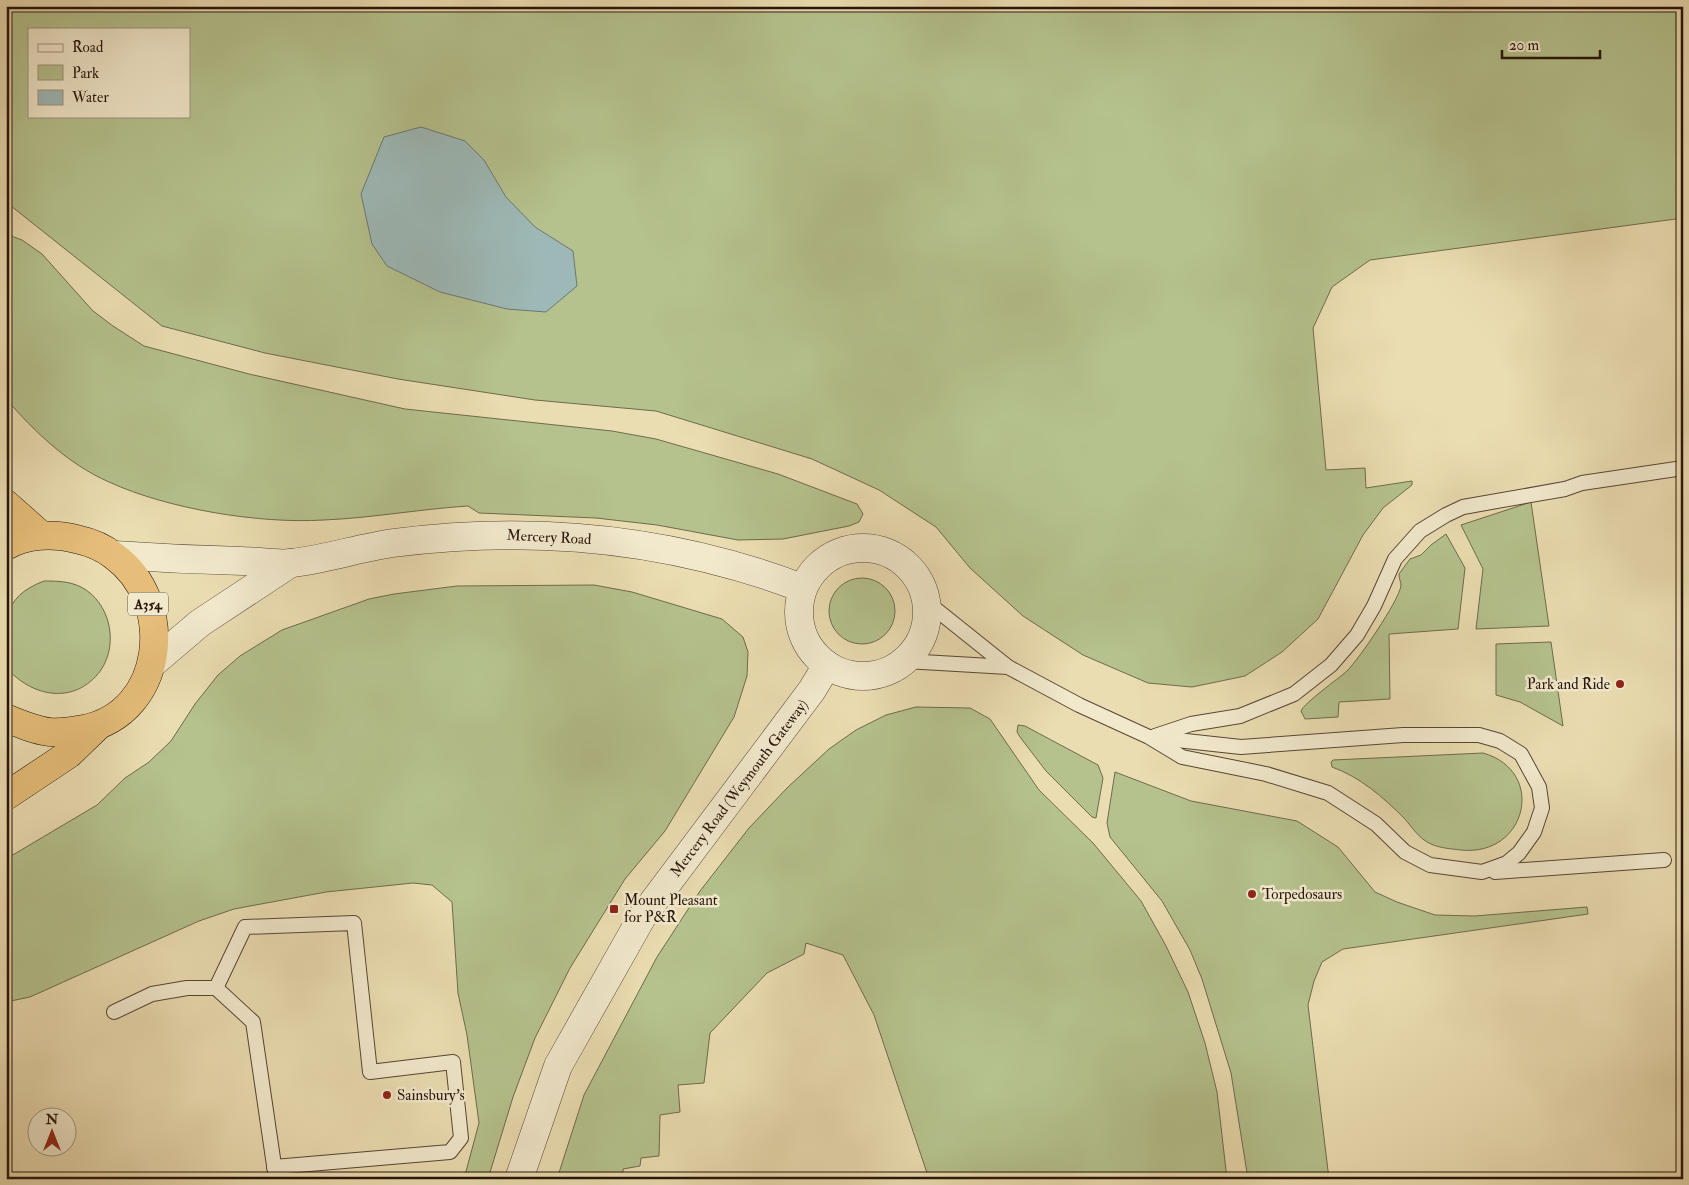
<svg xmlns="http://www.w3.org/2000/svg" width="1689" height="1185" viewBox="0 0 1689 1185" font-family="'IM FELL Double Pica',serif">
	<rect width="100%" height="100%" fill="#ebddb2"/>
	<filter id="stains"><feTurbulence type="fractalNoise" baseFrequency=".004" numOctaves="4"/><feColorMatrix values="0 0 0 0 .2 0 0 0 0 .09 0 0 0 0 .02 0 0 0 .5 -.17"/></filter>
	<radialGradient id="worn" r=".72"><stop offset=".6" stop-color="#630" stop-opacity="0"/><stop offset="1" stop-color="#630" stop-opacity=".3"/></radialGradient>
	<g fill="#b5c28e" stroke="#6e6b4c" fill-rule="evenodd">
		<path d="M 6,6 L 1683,6 L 1683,218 L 1370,260 L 1332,287 L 1313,328 L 1326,470 L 1365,468 L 1366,488 L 1412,481 L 1412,485 L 1383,508 L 1363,535 L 1318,619 L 1282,652 L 1245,676 L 1192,687 L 1148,683 L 1083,655 L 1023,616 L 970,568 L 936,527 L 879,490 L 812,459 L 656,411 L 535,400 L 398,379 L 265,353 L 162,326 L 11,206 L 6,206 ZM 29,29 L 189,29 L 189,116 L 29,116 Z"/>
		<path d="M 6,234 L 22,240 L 42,254 L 93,311 L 113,326 L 144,346 L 249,374 L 405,409 L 612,431 L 656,439 L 778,474 L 857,504 L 863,514 L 859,522 L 849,526 L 783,539 L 738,540 L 657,525 L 596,518 L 479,513 L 468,506 C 420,509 372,518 324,520 C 259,524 168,509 109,482 C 68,464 35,432 6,399 Z"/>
		<polygon points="1531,502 1549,626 1476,629 1483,569 1461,525"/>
		<path d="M 1446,534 L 1465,568 L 1458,629 L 1389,634 L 1390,699 L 1339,702 L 1338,717 L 1305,719 L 1301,711 C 1304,703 1338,679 1347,671 C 1359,659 1398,602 1401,586 C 1401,583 1399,578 1399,574 L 1410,559 L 1421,555 L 1431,545 Z"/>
		<circle cx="862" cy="611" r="33"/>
		<path d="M 44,581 C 56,581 69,581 81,587 C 110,602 119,643 101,670 C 75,706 31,697 6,667 C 6,622 0,598 44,581 Z"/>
		<polygon points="594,585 632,592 722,619 743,637 748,652 747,676 734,717 665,831 625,879 570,968 535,1038 513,1097 488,1179 464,1179 479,1123 467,1035 458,993 452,902 432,885 413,883 326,892 234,909 199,921 30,997 6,1002 6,859 97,805 125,778 149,762 171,741 195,704 218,675 240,656 282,630 369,599 394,594 457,586"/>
		<polygon points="1551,642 1563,726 1520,702 1496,695 1496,644"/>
		<polygon points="916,707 970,708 990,719 1039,790 1093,843 1141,901 1166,946 1188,992 1205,1043 1217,1092 1227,1179 929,1179 874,1015 843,955 806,943 804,954 767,973 710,1033 704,1083 678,1085 680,1112 660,1115 659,1156 641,1158 640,1166 623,1169 623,1179 557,1179 584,1095 657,957 700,891 749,828 788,787 829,749 856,730 886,715"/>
		<polygon points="1018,725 1025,726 1098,765 1103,778 1096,818 1092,817 1046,771 1020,737 1017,732"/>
		<path d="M 1483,753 C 1547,771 1527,857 1461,850 C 1452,849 1439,848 1431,844 C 1419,839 1412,827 1404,818 C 1383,797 1360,777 1332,767 L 1331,762 L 1333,760 Z"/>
		<polygon points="1115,772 1191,801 1297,821 1338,847 1375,892 1397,902 1435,915 1475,916 1587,907 1588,914 1343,949 1322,962 1314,981 1308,1005 1329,1179 1248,1179 1231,1073 1202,979 1190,950 1162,901 1110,837 1107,823"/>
	</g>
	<polygon fill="#9db9b7" stroke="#6d7772" points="421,127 465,141 484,160 506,197 535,227 573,251 577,286 546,312 507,309 440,292 387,266 372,244 361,194 384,137"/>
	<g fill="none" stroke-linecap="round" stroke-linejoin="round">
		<defs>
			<g id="lane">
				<polyline points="928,603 1008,667 1079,705 1149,737 1182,757 1266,774 1328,793 1376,824 1405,852 1430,865 1482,872 1507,863 1519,853 1534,832 1542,808 1539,787 1521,754 1500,741 1479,735 1403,735 1241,747 1149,737"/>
				<polyline points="905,661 1008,667"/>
				<polyline points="1155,736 1191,724 1240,716 1294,694 1331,665 1357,635 1374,606 1395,559 1420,531 1446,515 1463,507 1565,489 1582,483 1683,468"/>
				<polyline points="1495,872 1664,860"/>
				<polyline points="216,988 245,927 354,923 370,1072 453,1062 461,1138 450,1152 274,1167"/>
				<polyline points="114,1012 152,994 187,988 216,988 253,1022 276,1179"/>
			</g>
			<g id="street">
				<circle cx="863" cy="612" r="64"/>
				<path d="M 114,555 C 157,558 200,560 243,561 C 259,561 276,565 292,563 C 326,559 359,548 393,543 C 532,525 671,538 802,588"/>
				<polyline points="153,663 200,623 291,563"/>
				<polyline points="519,1179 558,1066 642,917 812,690 827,665"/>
			</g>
			<g id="highway">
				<polyline points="6,504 41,535"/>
				<path d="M 6,546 C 26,534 55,533 76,539 C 90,542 103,547 114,556 C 177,602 165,713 84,729 C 73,731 61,733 50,732 C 34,730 20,724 6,718"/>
				<polyline points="6,796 69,754 98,726"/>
			</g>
		</defs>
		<use href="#lane" stroke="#574635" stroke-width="16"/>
		<use href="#street" stroke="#574635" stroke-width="29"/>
		<use href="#highway" stroke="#26140b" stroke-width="29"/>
		<use href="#lane" stroke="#f2e9cd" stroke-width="14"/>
		<use href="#street" stroke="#f2e9cd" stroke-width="28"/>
		<use href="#highway" stroke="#e6be79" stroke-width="28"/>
	</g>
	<g fill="#8f2418" stroke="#f2e9cd" stroke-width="2">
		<circle cx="1620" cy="684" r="5"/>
		<circle cx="1252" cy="894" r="5"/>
		<rect x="609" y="904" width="10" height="10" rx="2.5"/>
		<circle cx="387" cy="1095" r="5"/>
	</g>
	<g text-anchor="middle" stroke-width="5" stroke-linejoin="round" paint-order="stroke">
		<rect fill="#f2e9cd" stroke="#635445" stroke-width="1" x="128" y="592.5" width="40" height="23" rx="4"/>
		<g font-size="14" font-weight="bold" fill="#26140b">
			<text x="148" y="609">A354</text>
		</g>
		<g font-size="15" fill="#26140b" stroke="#f2e9cd">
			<text transform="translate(549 537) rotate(3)" y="5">Mercery Road</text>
			<text transform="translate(739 788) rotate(-53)" y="5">Mercery Road (Weymouth Gateway)</text>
		</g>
		<g font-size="15" fill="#26140b" stroke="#f2e9cd" text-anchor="start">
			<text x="1610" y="689" text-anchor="end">Park and Ride</text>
			<text x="1262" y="899">Torpedosaurs</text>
			<text x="624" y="905">Mount Pleasant<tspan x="624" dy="17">for P&amp;R</tspan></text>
			<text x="397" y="1100">Sainsbury's</text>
		</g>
	</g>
	<rect width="1689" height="1185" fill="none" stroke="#ebddb2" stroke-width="25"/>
	<rect x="8" y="8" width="1674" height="1170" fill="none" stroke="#26140b" stroke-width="2.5"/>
	<rect x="12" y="12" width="1664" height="1160" fill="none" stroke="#26140b"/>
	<rect x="28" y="28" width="162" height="90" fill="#f2e9cd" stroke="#a0947f"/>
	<rect x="38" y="44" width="25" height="8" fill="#f2e9cd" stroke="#a0947f"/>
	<text x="72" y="52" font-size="15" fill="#26140b">Road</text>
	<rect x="38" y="65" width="25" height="15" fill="#b5c28e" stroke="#a0947f"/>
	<text x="72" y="78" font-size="15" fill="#26140b">Park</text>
	<rect x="38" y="90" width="25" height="15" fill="#9db9b7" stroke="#a0947f"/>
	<text x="72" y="102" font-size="15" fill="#26140b">Water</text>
	<g transform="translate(52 1132)"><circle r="24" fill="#f2e9cd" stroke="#a0947f"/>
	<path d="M0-4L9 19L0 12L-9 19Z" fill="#8f2418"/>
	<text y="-8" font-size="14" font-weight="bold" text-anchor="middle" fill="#26140b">N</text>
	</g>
	<path d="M1502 50v8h98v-8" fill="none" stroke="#26140b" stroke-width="2.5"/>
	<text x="1509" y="50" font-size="15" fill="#26140b" stroke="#f2e9cd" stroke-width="4" paint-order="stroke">20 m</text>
	<rect width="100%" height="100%" filter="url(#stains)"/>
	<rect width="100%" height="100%" fill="url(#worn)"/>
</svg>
